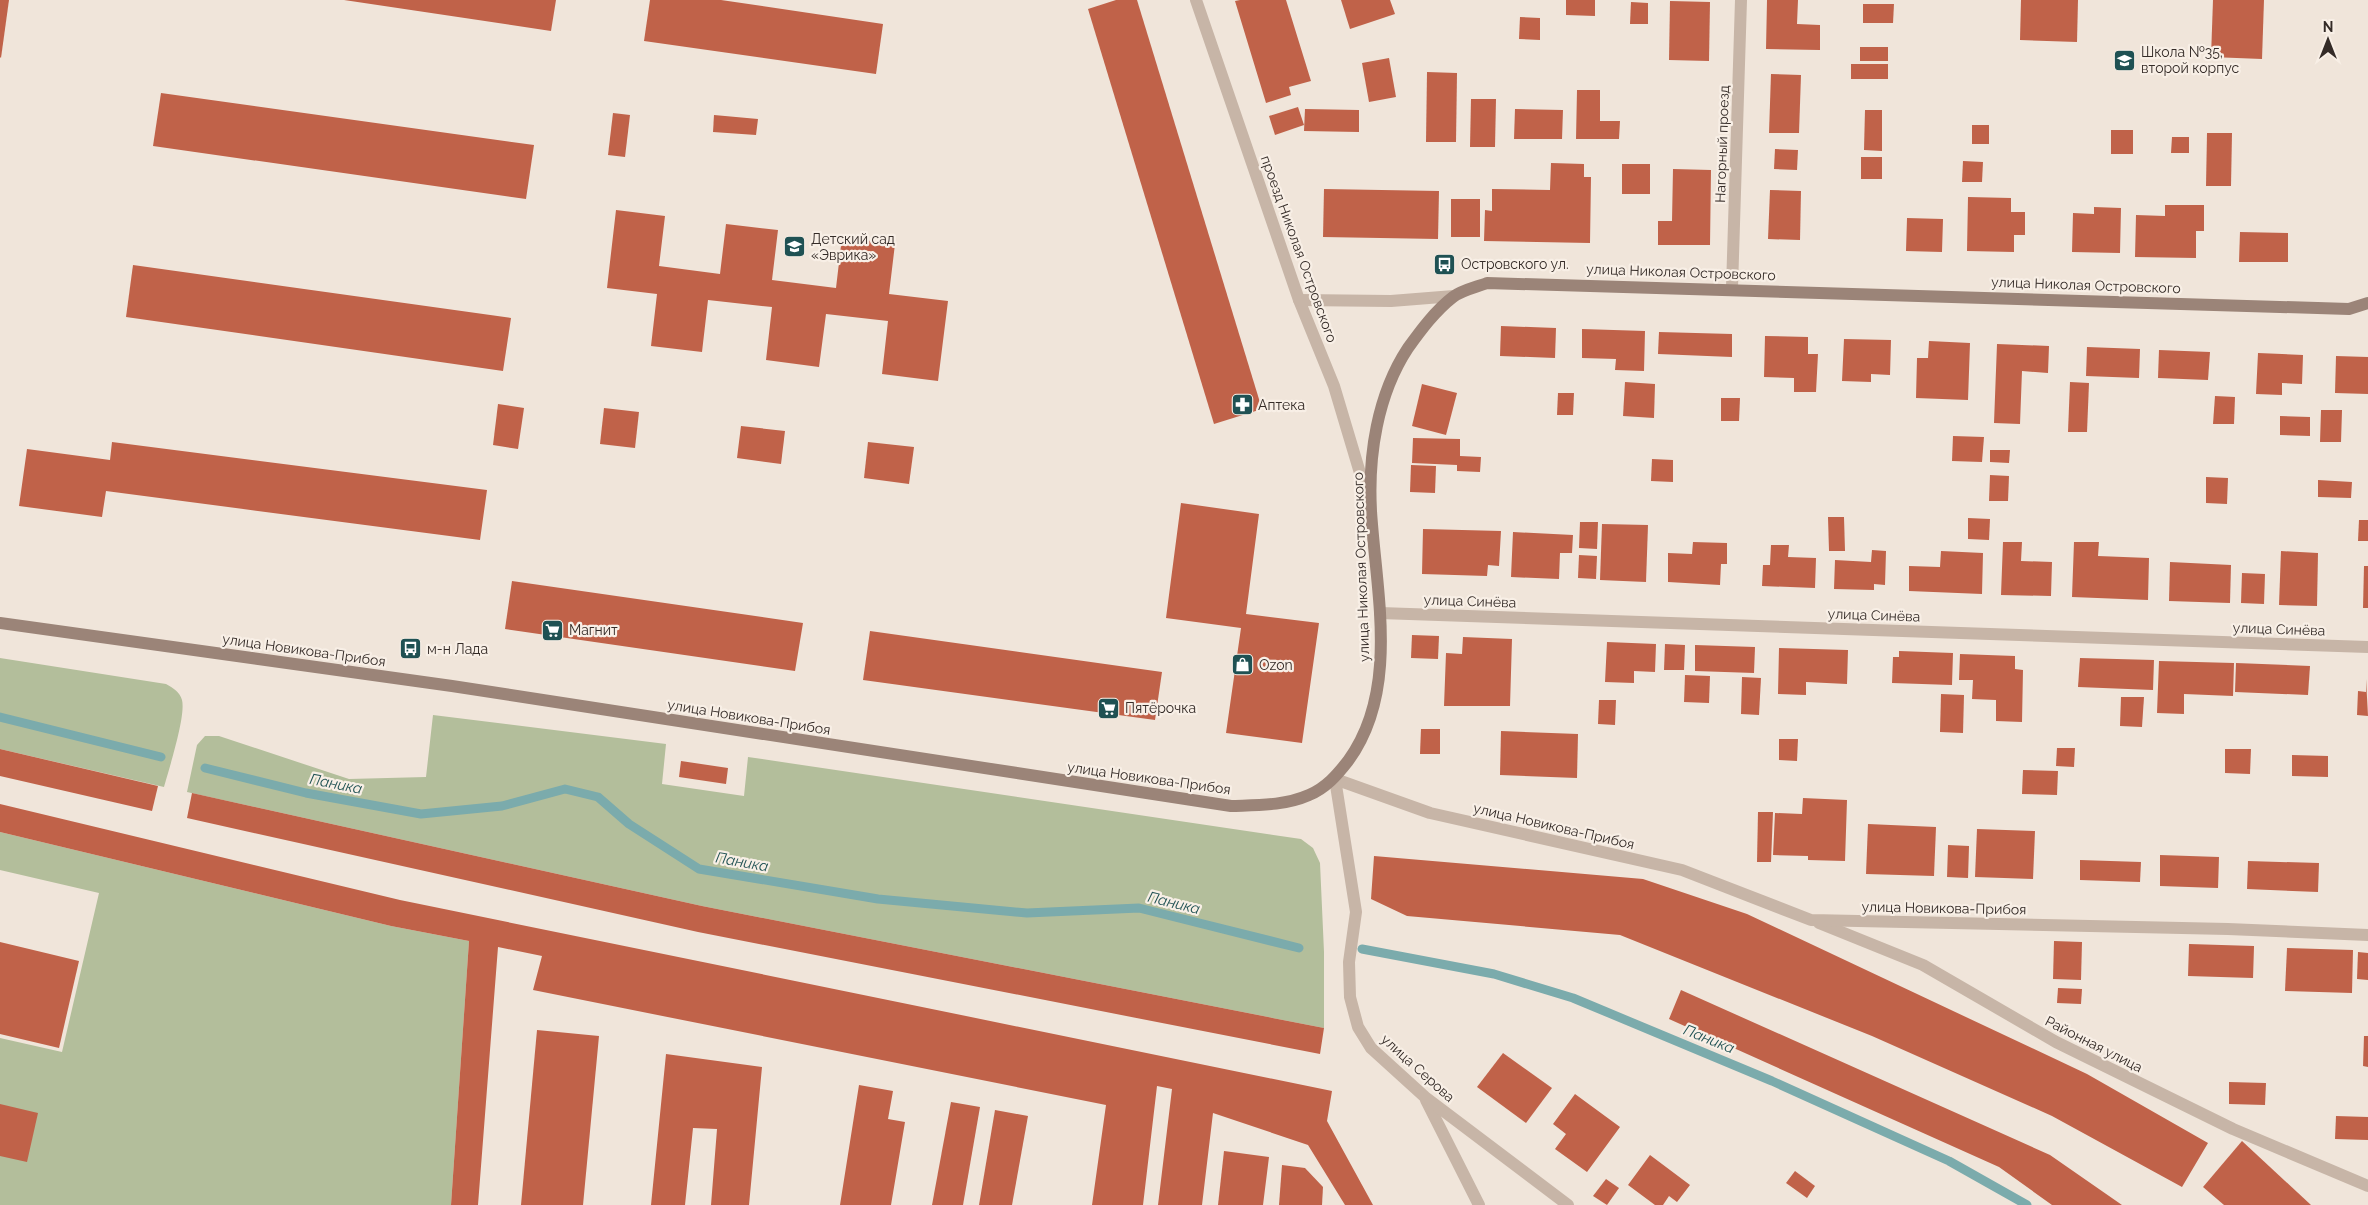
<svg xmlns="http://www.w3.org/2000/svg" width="2368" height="1205" viewBox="0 0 2368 1205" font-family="Raleway,sans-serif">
	<rect width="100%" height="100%" fill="#f0e5da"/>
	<g fill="#b3be9b">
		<path d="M 0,658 L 166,684 C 173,688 180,692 182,700 C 186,716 169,769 164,787 L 0,749 Z"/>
		<polygon points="433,715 666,744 662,784 744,796 748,757 1301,839 1313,848 1320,863 1324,952 1324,1028 702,906 187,792 197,745 205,736 219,736 349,779 426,777"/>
		<polygon points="0,832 391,926 469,941 451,1205 0,1205 0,1038 62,1052 99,893 0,870"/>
	</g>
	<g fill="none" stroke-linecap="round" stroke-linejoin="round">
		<g stroke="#7babac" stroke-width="9">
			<polyline points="0,717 161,757"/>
			<polyline points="205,768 306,793 421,814 502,806 565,789 598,797 629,824 699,869 878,899 1027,913 1139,908 1299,948"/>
			<polyline points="1362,949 1494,974 1573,998 1772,1081 1949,1161 2027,1205"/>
		</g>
	</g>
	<g fill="#c06249">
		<polygon points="0,0 9,0 1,58 0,57"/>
		<polygon points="344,0 556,0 551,31"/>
		<polygon points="650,0 721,0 883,24 876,74 644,41"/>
		<polygon points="1116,0 1137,0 1262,409 1214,424 1088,9"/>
		<polygon points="1240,0 1286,0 1311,81 1289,87 1291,95 1266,103 1235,1"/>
		<polygon points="1341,0 1390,0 1395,14 1350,29"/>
		<polygon points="1566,0 1595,0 1595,16 1566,15"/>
		<polygon points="1767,0 1798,0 1797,24 1820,25 1820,50 1766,49"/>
		<polygon points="2021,0 2078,0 2077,42 2020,40"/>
		<polygon points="2213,0 2264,0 2262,59 2211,57"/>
		<polygon points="1670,1 1710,2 1709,61 1669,60"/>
		<polygon points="1631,2 1648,3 1648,24 1630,24"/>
		<polygon points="1863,4 1894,4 1893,23 1863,23"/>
		<polygon points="1520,17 1540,18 1540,40 1519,39"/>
		<rect x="1860" y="47" width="28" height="14"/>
		<polygon points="1389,58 1396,97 1369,102 1362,63"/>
		<rect x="1851" y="64" width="37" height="15"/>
		<polygon points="1427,72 1457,73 1456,142 1426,142"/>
		<polygon points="1771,74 1801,75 1799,133 1769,133"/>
		<polygon points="1577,90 1600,90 1600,121 1620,121 1619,139 1576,139"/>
		<polygon points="161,93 534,145 526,199 153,146"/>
		<polygon points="1471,99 1496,99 1495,147 1470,147"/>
		<polygon points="1298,107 1304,125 1275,135 1269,116"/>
		<polygon points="1305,109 1359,110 1359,132 1304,131"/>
		<polygon points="1515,109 1563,110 1562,139 1514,139"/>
		<polygon points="1865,110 1882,110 1882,151 1864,150"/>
		<polygon points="613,113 630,115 625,157 608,155"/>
		<polygon points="714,115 758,119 756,135 713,132"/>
		<rect x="1972" y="125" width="17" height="19"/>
		<rect x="2111" y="130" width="22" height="24"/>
		<polygon points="2207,133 2232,133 2231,186 2206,186"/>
		<polygon points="2172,137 2189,137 2189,153 2171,153"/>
		<polygon points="1775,149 1798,150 1797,170 1774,169"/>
		<rect x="1861" y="157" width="21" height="22"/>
		<polygon points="1963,161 1983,162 1982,182 1962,182"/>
		<polygon points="1551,163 1584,164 1584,177 1591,177 1590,243 1484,241 1485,210 1492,211 1492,189 1550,190"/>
		<rect x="1622" y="164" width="28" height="30"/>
		<polygon points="1673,169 1711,170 1710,245 1658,245 1658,221 1672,221"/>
		<polygon points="1324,189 1439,191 1438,239 1323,237"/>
		<polygon points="1770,190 1801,191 1800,240 1768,239"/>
		<polygon points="1968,197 2011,198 2011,212 2025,212 2025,235 2014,235 2014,252 1967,251"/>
		<rect x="1451" y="199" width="29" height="38"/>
		<polygon points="2165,205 2204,205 2204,231 2196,231 2196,258 2135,257 2136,215 2165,216"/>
		<polygon points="2094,207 2121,208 2120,253 2072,252 2073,213 2094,214"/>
		<polygon points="616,210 665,216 659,266 720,274 726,224 778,230 772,280 836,288 842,237 895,244 889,294 948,301 938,381 882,374 888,321 826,314 819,367 766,360 772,307 708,300 702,352 651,346 657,294 607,288"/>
		<polygon points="1907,218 1943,219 1942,252 1906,251"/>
		<polygon points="2240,232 2288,233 2288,262 2239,262"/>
		<polygon points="133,265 511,318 503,371 126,317"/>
		<polygon points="1501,326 1556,328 1555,358 1500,356"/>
		<polygon points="1582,329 1645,331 1644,371 1615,370 1616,359 1582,358"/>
		<polygon points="1659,332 1732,334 1732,357 1658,354"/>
		<polygon points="1765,336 1808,337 1808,354 1818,354 1816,392 1794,392 1794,378 1764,377"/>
		<polygon points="1844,339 1891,340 1890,375 1871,374 1871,382 1842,381"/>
		<polygon points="1929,341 1970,343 1968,400 1916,398 1917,358 1928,358"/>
		<polygon points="1997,344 2049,346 2048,373 2022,371 2020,424 1994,423"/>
		<polygon points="2087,347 2140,349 2139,378 2086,376"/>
		<polygon points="2159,350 2210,352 2208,380 2158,378"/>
		<polygon points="2258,353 2303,355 2302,384 2282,383 2282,395 2256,394"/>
		<polygon points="2336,356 2368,357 2368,394 2335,393"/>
		<polygon points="1625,382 1655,384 1654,418 1623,416"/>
		<polygon points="2070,382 2089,383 2087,432 2068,432"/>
		<polygon points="1422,384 1457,393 1446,435 1412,426"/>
		<polygon points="1558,393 1574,393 1573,415 1557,415"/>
		<polygon points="2215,396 2235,397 2234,424 2213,424"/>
		<polygon points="1721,398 1740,398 1739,421 1721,421"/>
		<polygon points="498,404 524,408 518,449 493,445"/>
		<polygon points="604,408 639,412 635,448 600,444"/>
		<polygon points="2321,410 2342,410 2341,442 2320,442"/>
		<polygon points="2280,416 2310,417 2310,436 2280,435"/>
		<polygon points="741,426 785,431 781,464 737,458"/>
		<polygon points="1953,436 1984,437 1982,462 1952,461"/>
		<polygon points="1413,438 1460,439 1460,456 1481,457 1480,472 1457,471 1457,465 1412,463"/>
		<polygon points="112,442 487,490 480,540 106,491 102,517 19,506 27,449 110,460"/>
		<polygon points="868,442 914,447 909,484 864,478"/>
		<polygon points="1990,450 2010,450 2009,463 1990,462"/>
		<polygon points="1652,459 1673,460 1673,482 1651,481"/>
		<polygon points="1411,465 1436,466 1435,493 1410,492"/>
		<polygon points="1990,475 2009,476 2008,501 1989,501"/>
		<polygon points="2206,477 2228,478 2227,504 2206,503"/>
		<polygon points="2318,480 2352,482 2351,498 2318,497"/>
		<polygon points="1181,503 1259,514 1246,614 1319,623 1302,743 1226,733 1241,628 1166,618"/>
		<polygon points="1828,517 1844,517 1845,551 1829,551"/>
		<polygon points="1968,518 1990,519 1989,540 1968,539"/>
		<polygon points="2359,520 2368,520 2368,541 2358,541"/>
		<polygon points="1580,522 1598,522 1597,549 1579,548"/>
		<polygon points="1602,524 1648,525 1646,582 1600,580"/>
		<polygon points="1423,529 1501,531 1499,566 1488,565 1487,576 1422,574"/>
		<polygon points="1513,532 1573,535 1572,553 1560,553 1559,579 1511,577"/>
		<polygon points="1693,542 1727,543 1727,564 1721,564 1720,585 1668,582 1668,553 1692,554"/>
		<polygon points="2003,542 2022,542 2021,561 2052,562 2051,596 2001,595"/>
		<polygon points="2074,542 2099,542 2098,556 2149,558 2148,600 2072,597"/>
		<polygon points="1771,545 1789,545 1788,557 1816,558 1815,588 1762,586 1763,565 1770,565"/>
		<polygon points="1872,550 1886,551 1885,585 1874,584 1874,590 1834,589 1835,560 1871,562"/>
		<polygon points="1941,551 1983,553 1982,594 1909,591 1909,566 1940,567"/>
		<polygon points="2281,551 2318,553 2317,606 2279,605"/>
		<polygon points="1579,555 1597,556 1596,579 1578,578"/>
		<polygon points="2170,562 2231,565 2230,603 2169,601"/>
		<polygon points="2364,566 2368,566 2368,608 2363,608"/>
		<polygon points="2242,573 2265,574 2264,604 2241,603"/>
		<polygon points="512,581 803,623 795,671 505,629"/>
		<polygon points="870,631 1162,672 1155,720 863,680"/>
		<polygon points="1412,635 1439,636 1438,659 1411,658"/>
		<polygon points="1463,637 1512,639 1510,706 1444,706 1446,653 1462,654"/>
		<polygon points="1607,642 1656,644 1655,672 1634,671 1634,683 1605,682"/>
		<polygon points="1665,644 1685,645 1684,670 1664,670"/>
		<polygon points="1695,645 1755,647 1754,673 1695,671"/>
		<polygon points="1779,648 1848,650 1847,684 1806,682 1806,695 1778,694"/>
		<polygon points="1899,651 1953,653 1952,685 1892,683 1893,657 1899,657"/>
		<polygon points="1960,654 2015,656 2015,669 2023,670 2022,722 1996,721 1996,700 1972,699 1973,680 1959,680"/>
		<polygon points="2080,658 2154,660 2153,690 2078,687"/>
		<polygon points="2159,661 2234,663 2233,696 2184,694 2184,714 2157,713"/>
		<polygon points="2236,663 2310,666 2308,695 2235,692"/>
		<polygon points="1685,675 1710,676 1709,703 1684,702"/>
		<polygon points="1742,677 1761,678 1759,715 1741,714"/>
		<polygon points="2366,679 2368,716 2357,715 2358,691 2366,692"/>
		<polygon points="1941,694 1964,695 1963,733 1940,732"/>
		<polygon points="2121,697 2144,697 2142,727 2120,726"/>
		<polygon points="1599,700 1616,700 1615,725 1598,724"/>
		<polygon points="1421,729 1440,729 1440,754 1420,754"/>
		<polygon points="1501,731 1578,734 1577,778 1500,775"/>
		<polygon points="1779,739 1798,739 1797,761 1779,760"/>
		<polygon points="2057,748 2075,748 2074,767 2056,766"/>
		<polygon points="0,749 158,786 152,811 0,776"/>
		<polygon points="2225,749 2251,749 2250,774 2225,773"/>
		<polygon points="2292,755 2328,756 2328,777 2292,776"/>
		<polygon points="681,761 728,768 726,784 679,777"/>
		<polygon points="2023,770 2058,771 2057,795 2022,794"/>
		<polygon points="192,793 702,906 1324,1028 1320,1054 698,932 187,818"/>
		<polygon points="1803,798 1847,800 1845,861 1808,860 1808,856 1773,855 1775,813 1802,814"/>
		<polygon points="0,804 400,900 1332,1091 1327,1121 1373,1205 1345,1205 1308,1145 1213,1113 1202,1205 1158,1205 1172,1089 1157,1086 1143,1205 1092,1205 1106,1105 533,990 542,956 498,947 478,1205 451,1205 469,941 391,926 0,832"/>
		<polygon points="1758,812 1773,812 1771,862 1757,862"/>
		<polygon points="1868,824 1936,827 1934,876 1866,874"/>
		<polygon points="1977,829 2035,831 2033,879 1975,877"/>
		<polygon points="1948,845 1969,846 1968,878 1947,877"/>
		<polygon points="2160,855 2219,857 2218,888 2160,886"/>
		<polygon points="1374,856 1643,879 1747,914 2087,1074 2208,1143 2182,1187 2052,1116 1872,1036 1620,935 1407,916 1371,899"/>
		<polygon points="2080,860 2141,862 2140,882 2080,880"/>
		<polygon points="2248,861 2319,863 2318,892 2247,889"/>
		<polygon points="2054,941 2082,942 2081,980 2053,979"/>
		<polygon points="0,942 79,961 59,1048 0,1034"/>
		<polygon points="2189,944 2254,946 2253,978 2188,976"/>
		<polygon points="2287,948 2353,950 2352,993 2285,991"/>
		<polygon points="2358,952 2368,953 2368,980 2357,979"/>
		<polygon points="2058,988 2082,989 2081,1004 2057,1003"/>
		<polygon points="1681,990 2050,1155 2122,1205 2052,1205 1999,1167 1669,1019"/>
		<polygon points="537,1030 599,1036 583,1205 521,1205"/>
		<polygon points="2364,1036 2368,1036 2368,1067 2363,1066"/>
		<polygon points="1503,1053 1552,1088 1526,1123 1477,1087"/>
		<polygon points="666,1054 762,1067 749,1205 711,1205 717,1129 693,1128 685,1205 651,1205"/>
		<polygon points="2229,1082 2266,1083 2265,1105 2229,1104"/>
		<polygon points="859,1085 893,1091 888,1119 905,1122 891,1205 840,1205"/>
		<polygon points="1575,1094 1620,1127 1587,1172 1555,1149 1566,1134 1553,1124"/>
		<polygon points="951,1102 980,1107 963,1205 932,1205"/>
		<polygon points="0,1104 38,1113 27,1162 0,1156"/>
		<polygon points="995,1110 1028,1116 1012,1205 979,1205"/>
		<polygon points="2336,1116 2368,1117 2368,1140 2335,1139"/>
		<polygon points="2242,1141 2311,1205 2224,1205 2203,1187"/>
		<polygon points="1224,1151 1269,1157 1263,1205 1218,1205"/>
		<polygon points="1650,1155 1690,1185 1677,1202 1669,1196 1663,1205 1655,1205 1628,1185"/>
		<polygon points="1282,1165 1305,1168 1323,1187 1322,1205 1279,1205"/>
		<polygon points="1795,1171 1815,1186 1807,1198 1786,1183"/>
		<polygon points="1606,1179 1619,1188 1607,1205 1593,1196"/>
	</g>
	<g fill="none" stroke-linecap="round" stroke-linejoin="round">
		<g stroke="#c7b5a7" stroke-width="12">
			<polyline points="1196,0 1299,300 1334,386 1369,503"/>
			<polyline points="1732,288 1741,0"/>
			<polyline points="1299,300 1391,301 1454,296"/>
			<polyline points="1380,613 2368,647"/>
			<polyline points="1819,923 1923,965 2056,1042 2233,1129 2368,1186"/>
			<polyline points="1426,1100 1479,1205"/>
			<polyline points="1568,1205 1425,1097 1371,1048 1358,1027 1350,997 1349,962 1356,912 1335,779 1430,813 1682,870 1811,920 2228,929 2368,935"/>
		</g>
		<path stroke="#9b8478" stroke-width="12" d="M 0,623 L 452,686 L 1231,806 C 1257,805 1284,806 1309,795 C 1326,788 1337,775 1348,761 C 1400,690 1376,592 1371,511 C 1368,456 1377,395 1408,348 C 1421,330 1435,311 1453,297 C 1462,290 1477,287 1487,283 L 2349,309 L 2368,303"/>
	</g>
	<defs>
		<symbol id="school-square" viewBox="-11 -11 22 22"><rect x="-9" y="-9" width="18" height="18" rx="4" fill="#1f5153" stroke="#f8efe6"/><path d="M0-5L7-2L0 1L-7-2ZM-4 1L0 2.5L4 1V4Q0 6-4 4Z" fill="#fff"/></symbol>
		<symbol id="bus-square" viewBox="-11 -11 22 22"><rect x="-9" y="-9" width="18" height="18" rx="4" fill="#1f5153" stroke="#f8efe6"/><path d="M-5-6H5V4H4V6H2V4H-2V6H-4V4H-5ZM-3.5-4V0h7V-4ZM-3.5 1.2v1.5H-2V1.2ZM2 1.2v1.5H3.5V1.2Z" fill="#fff"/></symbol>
		<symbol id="pharmacy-square" viewBox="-11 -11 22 22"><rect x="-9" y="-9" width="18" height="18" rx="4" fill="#1f5153" stroke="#f8efe6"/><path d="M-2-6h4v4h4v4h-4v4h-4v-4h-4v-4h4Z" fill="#fff"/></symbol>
		<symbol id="supermarket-square" viewBox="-11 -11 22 22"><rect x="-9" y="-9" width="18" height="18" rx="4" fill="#1f5153" stroke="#f8efe6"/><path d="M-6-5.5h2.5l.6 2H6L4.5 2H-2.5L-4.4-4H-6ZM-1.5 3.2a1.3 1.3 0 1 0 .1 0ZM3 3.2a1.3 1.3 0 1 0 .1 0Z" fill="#fff"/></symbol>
		<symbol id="shop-square" viewBox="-11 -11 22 22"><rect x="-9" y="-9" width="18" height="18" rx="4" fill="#1f5153" stroke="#f8efe6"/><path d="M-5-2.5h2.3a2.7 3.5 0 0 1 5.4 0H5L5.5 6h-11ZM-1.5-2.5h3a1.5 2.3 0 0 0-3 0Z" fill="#fff"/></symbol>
	</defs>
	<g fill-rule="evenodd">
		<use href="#school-square" x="2112" y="48" width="25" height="25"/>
		<use href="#school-square" x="782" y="234" width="25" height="25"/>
		<use href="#bus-square" x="1432" y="252" width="25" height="25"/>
		<use href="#pharmacy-square" x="1230" y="392" width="25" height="25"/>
		<use href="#supermarket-square" x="540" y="618" width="25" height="25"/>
		<use href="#bus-square" x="398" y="636" width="25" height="25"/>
		<use href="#shop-square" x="1230" y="652" width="25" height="25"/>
		<use href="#supermarket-square" x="1096" y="696" width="25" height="25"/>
	</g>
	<g text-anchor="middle" stroke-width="4.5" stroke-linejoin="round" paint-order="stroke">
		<g font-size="14" fill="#342b27" stroke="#f8efe6" text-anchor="start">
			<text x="2141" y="57">Школа №35,<tspan x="2141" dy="16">второй корпус</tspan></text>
			<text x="811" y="244">Детский сад<tspan x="811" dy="16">«Эврика»</tspan></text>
			<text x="1461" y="269">Островского ул.</text>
			<text x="1258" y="410">Аптека</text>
			<text x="569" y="635">Магнит</text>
			<text x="427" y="654">м-н Лада</text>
			<text x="1259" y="670">Ozon</text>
			<text x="1125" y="713">Пятёрочка</text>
		</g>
		<g font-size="14" fill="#342b27" stroke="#f8efe6">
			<text transform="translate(1722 144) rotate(-88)" y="5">Нагорный проезд</text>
			<text transform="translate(1299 249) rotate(70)" y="5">проезд Николая Островского</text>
			<text transform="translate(1681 272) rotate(2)" y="5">улица Николая Островского</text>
			<text transform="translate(2086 285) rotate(2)" y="5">улица Николая Островского</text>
			<text transform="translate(1361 567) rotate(-92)" y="5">улица Николая Островского</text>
			<text transform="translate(1470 601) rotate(2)" y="5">улица Синёва</text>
			<text transform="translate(1874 615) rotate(2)" y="5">улица Синёва</text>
			<text transform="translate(2279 629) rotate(2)" y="5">улица Синёва</text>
			<text transform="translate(304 650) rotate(8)" y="5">улица Новикова-Прибоя</text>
			<text transform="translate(749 717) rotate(9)" y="5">улица Новикова-Прибоя</text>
			<text transform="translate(1149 778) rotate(8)" y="5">улица Новикова-Прибоя</text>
			<text transform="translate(1554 826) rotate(13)" y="5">улица Новикова-Прибоя</text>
			<text transform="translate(1944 908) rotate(1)" y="5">улица Новикова-Прибоя</text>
			<text transform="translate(2094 1044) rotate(27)" y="5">Районная улица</text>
			<text transform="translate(1418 1068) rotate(42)" y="5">улица Серова</text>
		</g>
		<g font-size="15" font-style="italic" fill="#1f5153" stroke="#f8efe6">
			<text transform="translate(336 784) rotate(11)" y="5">Паника</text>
			<text transform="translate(742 862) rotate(10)" y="5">Паника</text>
			<text transform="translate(1174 903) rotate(14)" y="5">Паника</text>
			<text transform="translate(1709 1039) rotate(22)" y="5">Паника</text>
		</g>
	</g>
	<g transform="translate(2328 40)" stroke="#f8efe6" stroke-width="4" paint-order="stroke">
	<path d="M0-4L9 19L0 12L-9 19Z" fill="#342b27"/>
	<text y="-8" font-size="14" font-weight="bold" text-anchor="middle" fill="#342b27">N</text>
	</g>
</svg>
